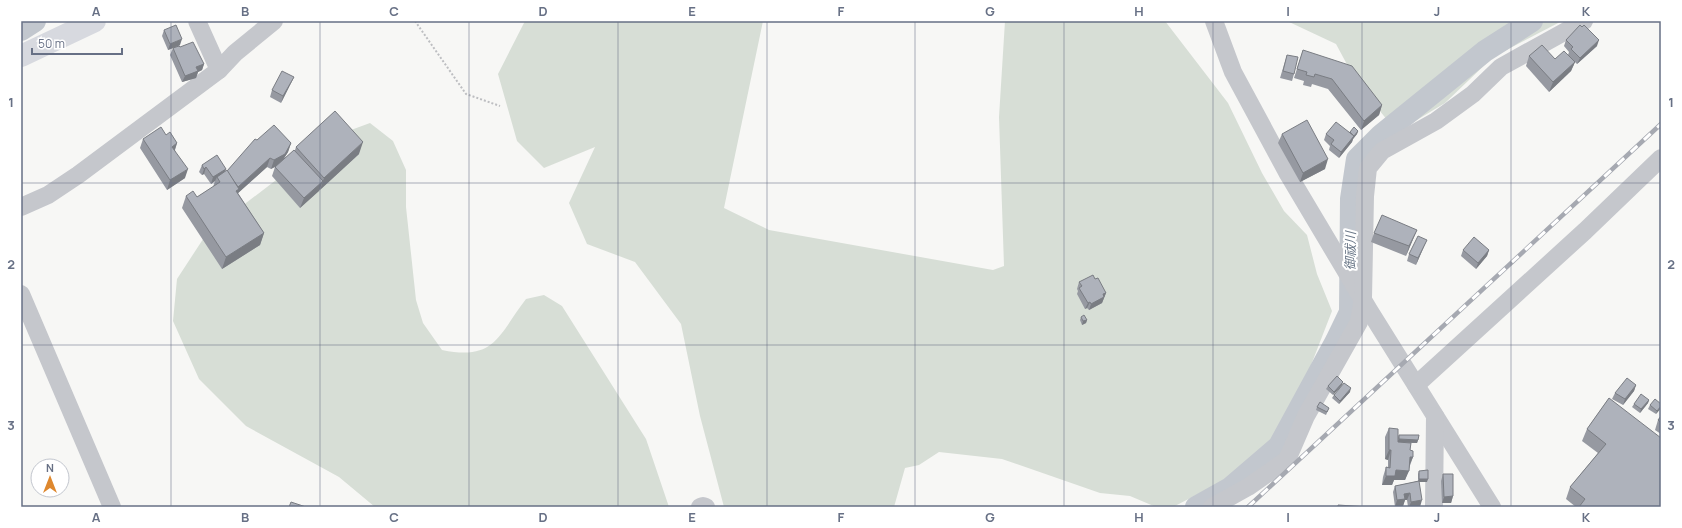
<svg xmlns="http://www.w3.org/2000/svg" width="1682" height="528" viewBox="0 0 1682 528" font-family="Manrope,'Noto Sans JP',sans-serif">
	<rect width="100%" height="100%" fill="#f7f7f5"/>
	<g fill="#d7ded6">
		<polygon points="525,21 763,21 724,208 769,230 993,270 1004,266 999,117 1005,21 1165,21 1228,103 1262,173 1284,211 1307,235 1317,274 1332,311 1299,396 1271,444 1235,475 1173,507 1156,507 1130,496 1100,493 1002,459 939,452 919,465 905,468 894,507 724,507 700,416 681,324 635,262 587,244 569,203 595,147 544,168 517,141 498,74"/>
		<polygon points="1287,21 1562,21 1493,57 1445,103 1397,132 1357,83 1336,44"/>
		<path d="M 370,123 L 393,141 L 406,170 L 406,207 L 416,300 L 423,323 L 442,350 C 496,361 498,335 526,299 L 544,295 L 562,306 L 646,439 L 669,507 L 375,507 L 339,477 L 246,426 L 199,379 L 173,321 L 177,279 L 207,233 L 332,137 Z"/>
	</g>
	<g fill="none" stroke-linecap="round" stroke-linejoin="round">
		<g stroke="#c2c7ce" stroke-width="22">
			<polyline points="21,30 35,21"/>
			<polyline points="1196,507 1230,488 1279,446 1336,341 1350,312 1351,199 1357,159 1381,135 1485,51 1532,21"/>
		</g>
		<polyline stroke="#bdbec1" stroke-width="2" stroke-dasharray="2 2" stroke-linecap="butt" points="415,21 466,94 500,106"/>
		<g stroke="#c5c7cc" stroke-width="18">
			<polyline points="1214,21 1233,72 1288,174 1369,310 1492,507"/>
			<polyline points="219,70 235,53 274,21"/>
			<polyline points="21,207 48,195 78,175 219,70 197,21"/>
			<polyline points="21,294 112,507"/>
			<polyline points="1416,385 1585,231 1661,158"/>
			<polyline points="700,507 703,506 706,507"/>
			<polyline points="1212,507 1248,487 1287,460 1306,416 1359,322 1363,298 1365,196 1368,168 1382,151 1436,121 1473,94 1501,67 1584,21"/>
			<polyline points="1434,507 1435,416"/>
		</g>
		<polyline stroke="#d7d9df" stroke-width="22" points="21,56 95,21"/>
		<defs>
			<polyline id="rail" points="1248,507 1661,124"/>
		</defs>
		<use href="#rail" stroke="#a6a9b1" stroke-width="4.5"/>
		<use href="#rail" stroke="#fff" stroke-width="3" stroke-dasharray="9" stroke-linecap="butt"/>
	</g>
	<g fill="#9699a1">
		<polygon points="164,30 180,45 179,46 180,47 204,64 202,70 198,72 196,78 182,82 170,55 173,48 168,50 162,36"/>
		<polygon points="1566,40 1597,46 1577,64 1568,55 1569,52 1564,46"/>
		<polygon points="1303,50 1382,105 1379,115 1361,130 1328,89 1312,84 1311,87 1303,85 1304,81 1294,78"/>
		<polygon points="1287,55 1294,74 1292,81 1280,78"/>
		<polygon points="1529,56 1555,59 1575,62 1571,71 1549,92 1526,66"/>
		<polygon points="294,77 281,103 270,97 272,90"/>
		<polygon points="1358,131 1357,134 1353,139 1352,142 1339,158 1329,150 1330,146 1324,140 1326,134 1350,133"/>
		<polygon points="1282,134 1325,169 1300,182 1278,143"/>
		<polygon points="166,135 177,143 175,150 185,178 167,190 140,148 143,139"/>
		<polygon points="257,140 291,143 288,152 283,160 295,150 296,147 359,154 300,208 272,176 275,167 277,166 271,169 267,167 238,193 264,233 260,245 222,269 182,208 186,196 197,197 213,187 215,181 211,184 204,174 202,175 199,172 202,165 226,169 225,171 227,171"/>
		<polygon points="1417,230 1406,256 1371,242 1374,233"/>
		<polygon points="1427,240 1416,265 1407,261 1409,254"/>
		<polygon points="1463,250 1489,250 1487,256 1476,269 1461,256"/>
		<polygon points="1095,279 1106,293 1102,303 1089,310 1087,308 1085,309 1077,294 1078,291 1077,289 1079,282"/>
		<polygon points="1081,317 1087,320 1086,323 1082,325 1080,320"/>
		<polygon points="1342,385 1333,395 1326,389 1328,386"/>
		<polygon points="1636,385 1634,391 1623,405 1612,399 1615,393"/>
		<polygon points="1350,392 1339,404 1332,398 1334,395"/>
		<polygon points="1609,398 1661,507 1576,507 1566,499 1570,487 1598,453 1582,441 1587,429"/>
		<polygon points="1649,400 1648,403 1640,413 1632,407 1634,404"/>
		<polygon points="1650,405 1661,408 1656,414 1648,409"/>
		<polygon points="1317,407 1329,408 1326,415 1316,410"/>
		<polygon points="1661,416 1661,434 1655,430 1658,420"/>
		<polygon points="1389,428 1398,437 1399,435 1418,440 1417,443 1411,443 1410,450 1413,457 1405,480 1394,480 1392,485 1382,485 1383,477 1386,467 1388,467 1388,460 1385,459 1385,437"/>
		<polygon points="1419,471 1427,482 1419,482 1420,507 1408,507 1407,500 1405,500 1403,506 1395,507 1393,492 1395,486 1418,481 1418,474"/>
		<polygon points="1443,474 1453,496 1451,503 1442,503 1441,481"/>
	</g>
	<g fill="#7a7d83">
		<polygon points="182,39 180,45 168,50 170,44"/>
		<polygon points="1599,40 1597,46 1577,64 1580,58"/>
		<polygon points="1575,62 1571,71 1549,92 1553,82"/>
		<polygon points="204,64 202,70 198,72 196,78 182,82 185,76 196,67"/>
		<polygon points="294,77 281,103 283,96"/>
		<polygon points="1382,105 1379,115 1361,130 1364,121"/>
		<polygon points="1358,131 1357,134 1353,139 1352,142 1339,158 1341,152"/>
		<polygon points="363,142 359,154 320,190 324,178"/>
		<polygon points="177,143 174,152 172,147"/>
		<polygon points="291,143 288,152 281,163 271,169 274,160"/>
		<polygon points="270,158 267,167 237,194 236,189"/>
		<polygon points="1328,159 1325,169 1300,182 1303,173"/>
		<polygon points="206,167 204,174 202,175 204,169"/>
		<polygon points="188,169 185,178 167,190 170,180"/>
		<polygon points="226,169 224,175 217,177 215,181 211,184 213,177"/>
		<polygon points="323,181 319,191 300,208 304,198"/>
		<polygon points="1417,230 1413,239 1406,256 1409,246"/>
		<polygon points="264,233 260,245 222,269 226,257"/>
		<polygon points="1427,240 1424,246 1416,265 1418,258"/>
		<polygon points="1489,250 1487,256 1476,269 1478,263"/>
		<polygon points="1106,293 1102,303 1089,310 1091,304 1103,294"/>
		<polygon points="1090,302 1087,308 1085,309 1088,303"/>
		<polygon points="1087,320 1086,323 1082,325 1083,321"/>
		<polygon points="1343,382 1342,385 1333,395 1334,392"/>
		<polygon points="1636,385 1634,391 1623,405 1625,399"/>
		<polygon points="1351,388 1350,392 1339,404 1340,401"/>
		<polygon points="1649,400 1648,403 1640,413 1641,409"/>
		<polygon points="1661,406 1661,408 1656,414 1657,411"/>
		<polygon points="1399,439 1418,440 1417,443 1397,442"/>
		<polygon points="1389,450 1391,450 1388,460 1385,459"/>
		<polygon points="1410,457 1413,457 1409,466"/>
		<polygon points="1396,470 1409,471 1405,480 1394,480 1392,485 1382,485 1386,476"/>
		<polygon points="1419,479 1428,479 1427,482 1418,482"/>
		<polygon points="1410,493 1407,500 1405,500 1403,506 1395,507 1397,500 1404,494"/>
		<polygon points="1453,496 1451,503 1442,503 1444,497"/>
		<polygon points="1422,500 1420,507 1409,507 1411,502"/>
	</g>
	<g fill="#aeb2bb" stroke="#7a7d83">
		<polygon points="176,25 182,39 170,44 164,30"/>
		<polygon points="1580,25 1582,27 1584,25 1599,40 1580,58 1571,49 1573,47 1566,40"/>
		<polygon points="193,42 204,64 196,67 198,71 185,76 173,48 179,46 180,47"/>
		<polygon points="1542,45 1555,59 1564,51 1575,62 1553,82 1529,56"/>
		<polygon points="1303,50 1352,66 1382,105 1364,121 1332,79 1315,74 1314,77 1306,75 1307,72 1297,69"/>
		<polygon points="1287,55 1298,57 1294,74 1283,71"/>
		<polygon points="282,71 294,77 283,96 272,90"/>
		<polygon points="335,111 363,142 324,178 296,147"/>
		<polygon points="1307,120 1328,159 1303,173 1282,134"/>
		<polygon points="1336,122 1354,136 1341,152 1331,144 1334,140 1326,134"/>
		<polygon points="274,125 291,143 285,154 274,160 270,158 238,187 227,171 255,139 257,140"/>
		<polygon points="161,127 166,135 170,132 177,143 172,147 188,169 170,180 143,139"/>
		<polygon points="1354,127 1358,131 1354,136 1350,132"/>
		<polygon points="294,150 323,181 304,198 275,167"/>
		<polygon points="217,155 226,169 213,177 206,167 204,169 202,165"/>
		<polygon points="227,170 239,189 236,191 264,233 226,257 186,196 193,191 197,197 220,182 217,177"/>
		<polygon points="1382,215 1417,230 1409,246 1374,233"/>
		<polygon points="1418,236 1427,240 1418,258 1409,254"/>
		<polygon points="1474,237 1489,250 1478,263 1463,250"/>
		<polygon points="1093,275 1095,279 1098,278 1106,293 1103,294 1104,297 1091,304 1090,302 1088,303 1079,288 1082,286 1079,282"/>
		<polygon points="1084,315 1087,320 1083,321 1081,317"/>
		<polygon points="1337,376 1343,382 1334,392 1328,386"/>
		<polygon points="1627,378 1636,385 1625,399 1615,393"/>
		<polygon points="1344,383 1351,388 1340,401 1334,395"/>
		<polygon points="1641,394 1649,400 1641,409 1634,404"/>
		<polygon points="1609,398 1661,438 1661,507 1579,507 1585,499 1570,487 1606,444 1587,429"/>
		<polygon points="1655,399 1661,404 1661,406 1657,411 1650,405"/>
		<polygon points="1320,402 1329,408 1327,412 1317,407"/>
		<polygon points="1661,416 1661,423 1658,420"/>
		<polygon points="1389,428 1398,429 1398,442 1411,443 1410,450 1413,451 1413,457 1410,457 1409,471 1396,470 1395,476 1386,476 1386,467 1390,468 1391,450 1389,450"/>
		<polygon points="1399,435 1419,435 1418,440 1399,439"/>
		<polygon points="1428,470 1428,479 1419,479 1419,471"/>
		<polygon points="1443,474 1453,474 1453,496 1444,497"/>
		<polygon points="1419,481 1422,500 1411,502 1410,493 1404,494 1405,499 1397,500 1395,486"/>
		<polygon points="291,502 306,507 289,507"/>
		<polygon points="1338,505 1367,507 1338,507"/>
	</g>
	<path fill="none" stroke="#677085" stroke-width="1" stroke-opacity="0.55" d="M 171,21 L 171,507M 320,21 L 320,507M 469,21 L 469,507M 618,21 L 618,507M 767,21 L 767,507M 915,21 L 915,507M 1064,21 L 1064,507M 1213,21 L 1213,507M 1362,21 L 1362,507M 1511,21 L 1511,507M 21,183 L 1661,183M 21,345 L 1661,345"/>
	<g text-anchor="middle" stroke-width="4" stroke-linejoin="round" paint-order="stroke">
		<g font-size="13" font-style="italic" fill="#697687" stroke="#fff">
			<text transform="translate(1350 251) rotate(-89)" y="5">御祓川</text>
		</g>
	</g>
	<rect width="1682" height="528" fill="none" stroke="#ffffff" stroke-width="44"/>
	<g transform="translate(50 478)"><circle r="19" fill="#ffffff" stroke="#c2c6ce"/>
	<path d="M0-3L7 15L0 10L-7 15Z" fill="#de882e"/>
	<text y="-6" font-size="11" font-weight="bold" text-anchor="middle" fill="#677085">N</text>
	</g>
	<path d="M32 48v6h90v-6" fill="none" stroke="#677085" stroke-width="2"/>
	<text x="38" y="48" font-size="12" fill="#677085" stroke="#ffffff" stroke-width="3" paint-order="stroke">50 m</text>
	<rect x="22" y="22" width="1638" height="484" fill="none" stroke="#677085" stroke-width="1.5"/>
	<g font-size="13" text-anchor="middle" font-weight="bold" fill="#677085">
		<text x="96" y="16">A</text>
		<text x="245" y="16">B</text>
		<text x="394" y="16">C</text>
		<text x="543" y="16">D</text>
		<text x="692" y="16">E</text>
		<text x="841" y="16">F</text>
		<text x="990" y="16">G</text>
		<text x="1139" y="16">H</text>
		<text x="1288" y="16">I</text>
		<text x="1437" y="16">J</text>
		<text x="1586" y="16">K</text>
		<text x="11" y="107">1</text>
		<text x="1671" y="107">1</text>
		<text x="11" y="269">2</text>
		<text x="1671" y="269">2</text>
		<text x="11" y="430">3</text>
		<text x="1671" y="430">3</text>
		<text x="96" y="522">A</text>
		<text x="245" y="522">B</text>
		<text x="394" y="522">C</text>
		<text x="543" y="522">D</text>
		<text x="692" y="522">E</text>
		<text x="841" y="522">F</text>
		<text x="990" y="522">G</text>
		<text x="1139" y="522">H</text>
		<text x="1288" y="522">I</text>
		<text x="1437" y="522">J</text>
		<text x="1586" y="522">K</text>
	</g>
</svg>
